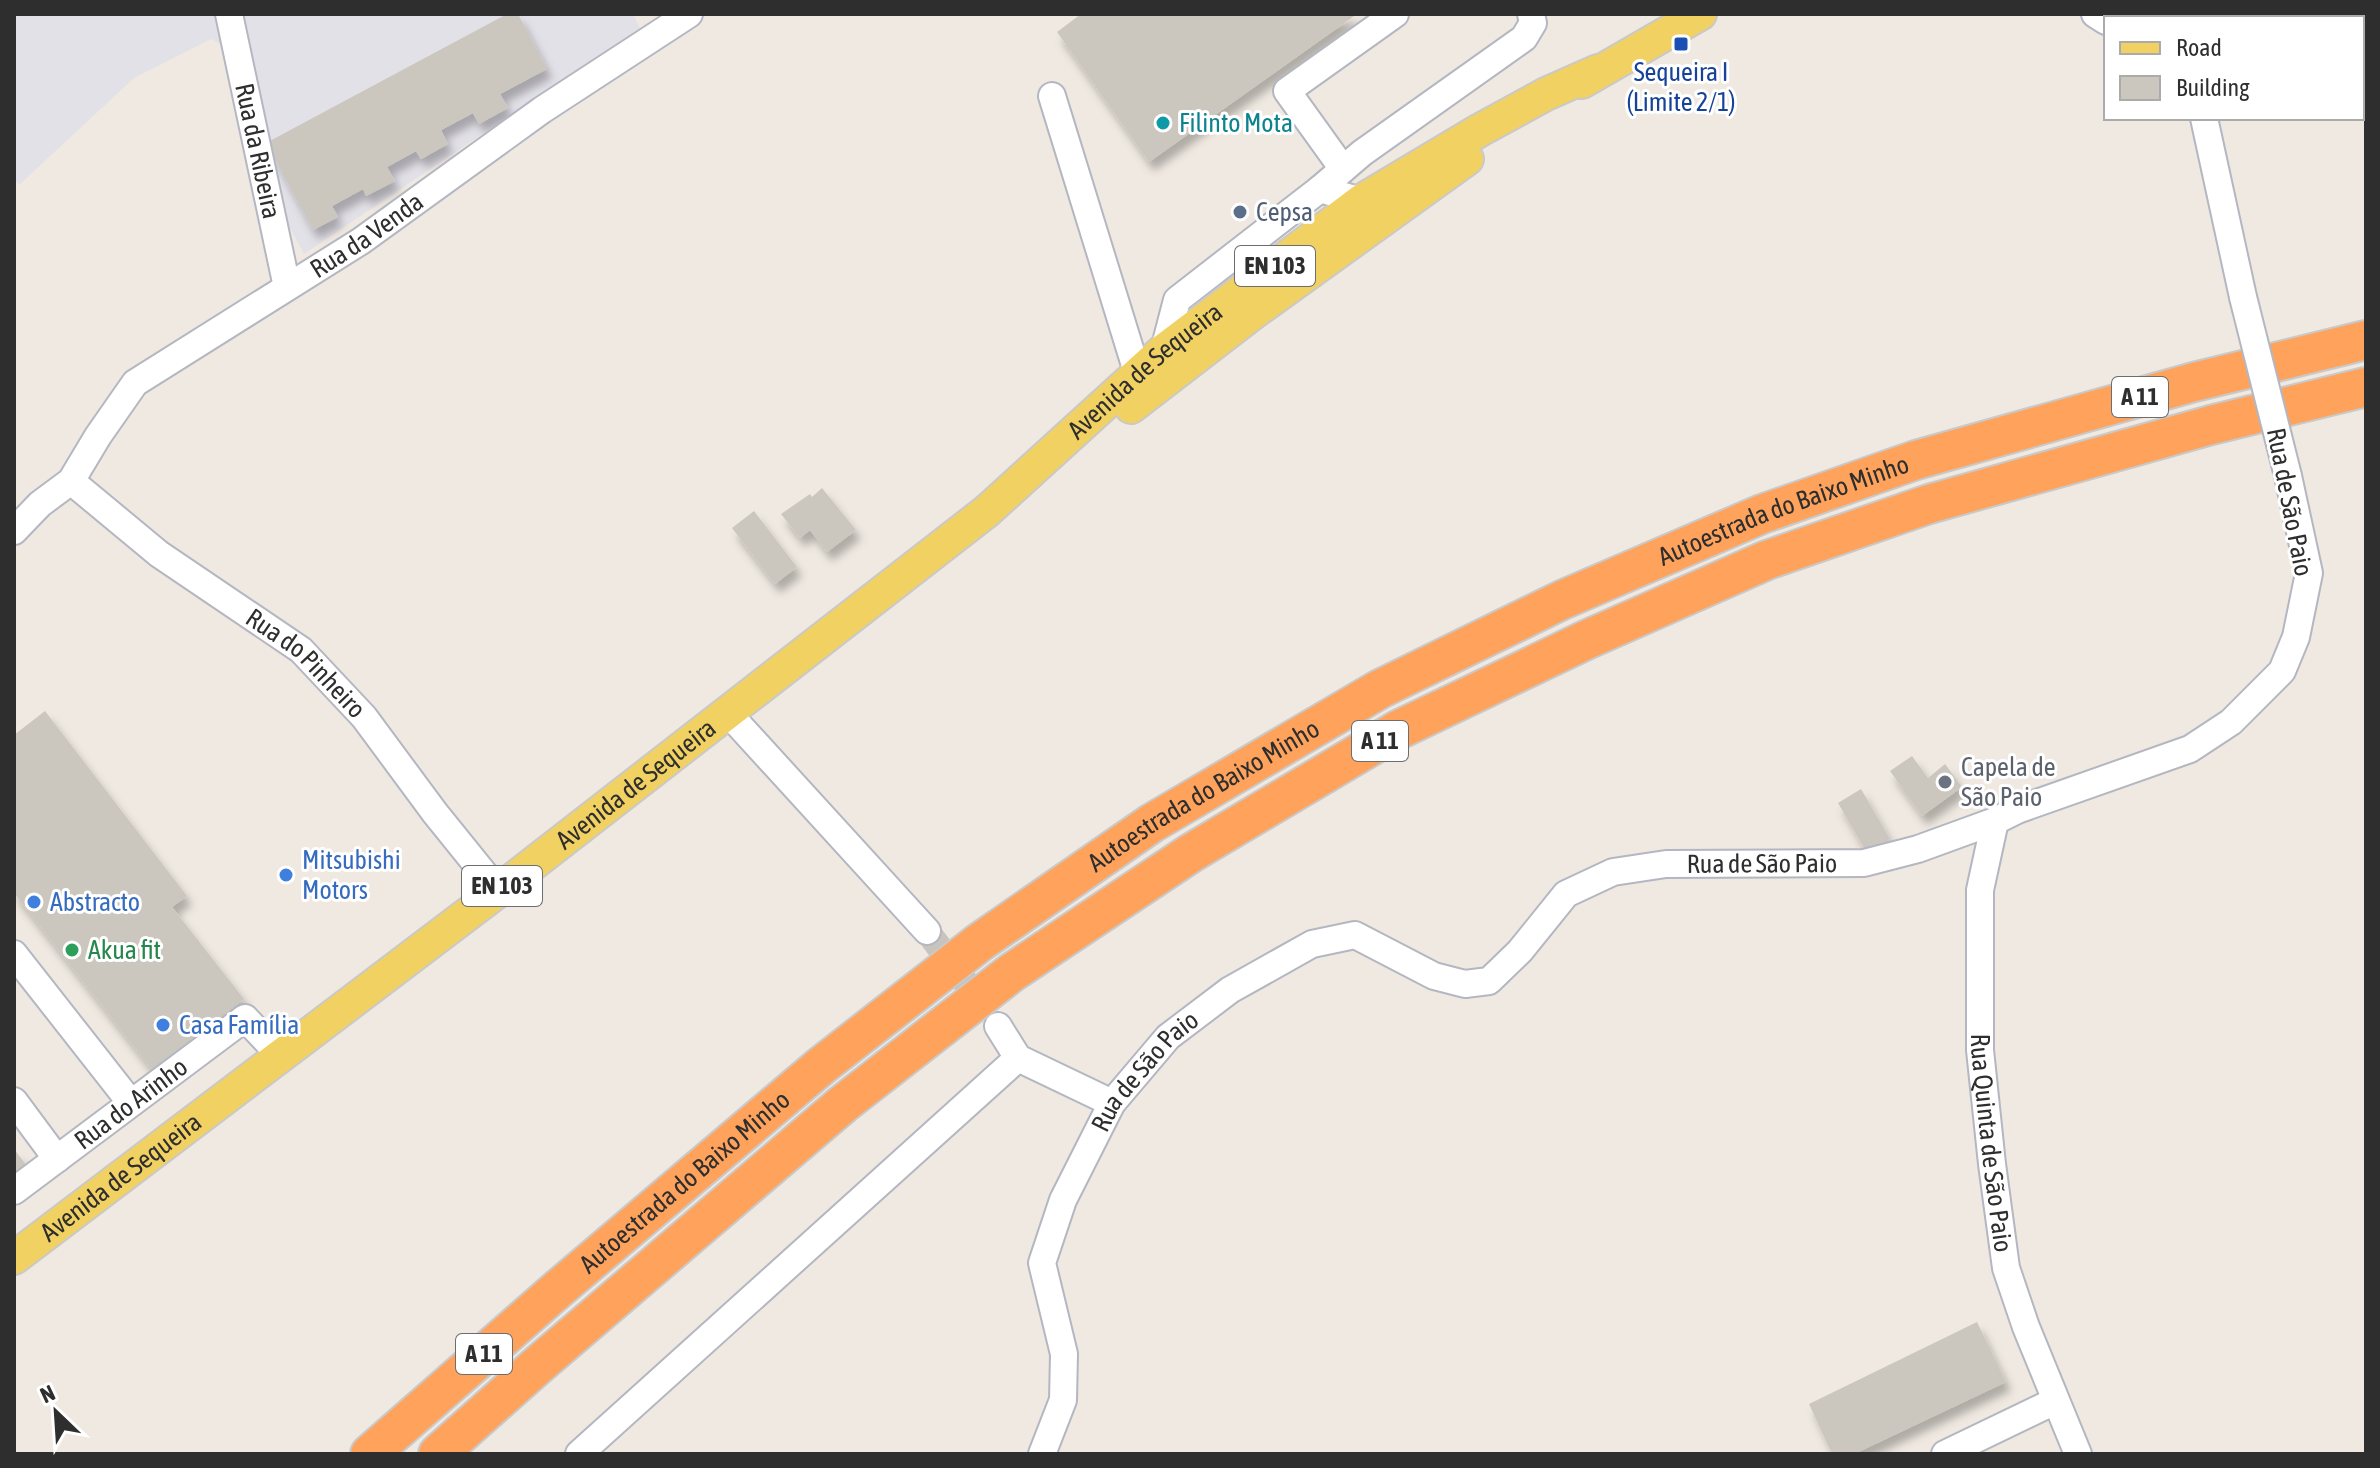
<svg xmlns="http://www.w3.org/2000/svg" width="2380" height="1468" viewBox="0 0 2380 1468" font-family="'Asap Condensed',sans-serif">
	<defs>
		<filter id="shadow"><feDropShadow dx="5" dy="9" stdDeviation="4" flood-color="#0004"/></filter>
	</defs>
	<rect width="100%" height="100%" fill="#efe9e1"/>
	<polygon fill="#e3e1e8" points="14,14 633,14 640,28 304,254 266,184 239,53 211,39 134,78 19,185 14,179"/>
	<g fill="#cbc7bf" filter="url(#shadow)">
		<polygon points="507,14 518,14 547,69 500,94 508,108 479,124 473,113 441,130 448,144 421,159 416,151 387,167 395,181 366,196 363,189 332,206 338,217 313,230 266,143"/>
		<polygon points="1081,14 1357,14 1149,162 1057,32"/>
		<polygon points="822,488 856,530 827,552 810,530 800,538 781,514 810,494 812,497"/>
		<polygon points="754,511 797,567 775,584 732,528"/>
		<polygon points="45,711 187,896 172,907 244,999 153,1071 14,893 14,735"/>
		<polygon points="1912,756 1928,778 1945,764 1962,787 1922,816 1890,771"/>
		<polygon points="1861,789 1890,839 1867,853 1838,803"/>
		<polygon points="14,1149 27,1166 14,1176"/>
		<polygon points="1977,1322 2006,1382 1854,1454 1832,1454 1809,1404"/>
	</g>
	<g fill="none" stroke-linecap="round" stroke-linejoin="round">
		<polyline stroke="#c8c4bd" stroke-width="26" stroke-dasharray="26 13" stroke-linecap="butt" points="927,931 987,1011"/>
		<defs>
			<g id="minor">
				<path id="s1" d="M 229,14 L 287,287"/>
				<polyline points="2095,14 2106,21"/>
				<polyline points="2203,18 2204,14"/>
				<polyline points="1052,96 1138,375"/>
				<polyline points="2204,118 2243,297"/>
				<polyline points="1343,169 1287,91 1395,14"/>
				<polyline points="1320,189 1362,153 1524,38 1533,23 1531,14"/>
				<polyline points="1164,350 1177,300 1320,189 1361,201 1354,216"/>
				<path id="s2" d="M 71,481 L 159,554 L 301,650 L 364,717 L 435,813 L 498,891"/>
				<path id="s3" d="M 14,531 L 40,504 L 71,481 L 98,436 L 135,383 L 361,241 L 542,110 L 689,14"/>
				<polyline points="727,712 927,931"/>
				<path id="s4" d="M 1995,821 L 1980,890 L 1980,1050 L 1992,1164 L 2006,1268 L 2026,1327 L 2078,1454"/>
				<polyline points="14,954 131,1103"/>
				<polyline points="998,1026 1018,1058 1112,1103"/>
				<polyline points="14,1101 57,1159"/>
				<path id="s5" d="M 14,1191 L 245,1018 L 280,1055"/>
				<polyline points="579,1454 1018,1058"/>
				<path id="s6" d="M 1042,1454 L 1063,1400 L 1064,1354 L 1042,1263 L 1063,1200 L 1112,1103 L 1168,1037 L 1230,990 L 1312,944 L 1355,935 L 1434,976 L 1465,984 L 1489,981 L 1520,951 L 1566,894 L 1613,872 L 1666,864 L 1864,863 L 1918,849 L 1995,821 L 2017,810 L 2190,749 L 2231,722 L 2282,671 L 2296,637 L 2309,573 L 2288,476"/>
				<polyline points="1945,1454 2055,1401"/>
			</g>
			<g id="major">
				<polyline points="1582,82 1700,14"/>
				<polyline points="1131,407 1253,313 1467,159"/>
				<path id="s7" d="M 14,1258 L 498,891 L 987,511 L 1164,350 L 1361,201 L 1480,130 L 1546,94 L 1598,71"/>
			</g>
			<g id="highway">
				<path id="s8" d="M 370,1454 L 557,1290 L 821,1066 L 980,942 L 1152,823 L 1380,689 L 1562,600 L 1762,514 L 1916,460 L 2194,382 L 2366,340"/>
				<polyline points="438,1454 538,1365 843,1104 1011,973 1191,853 1398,730 1586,640 1767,560 1929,504 2211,425 2366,387"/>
			</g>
		</defs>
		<use href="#minor" stroke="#b4b7c1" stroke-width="30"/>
		<use href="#major" stroke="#c9c9c9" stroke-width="36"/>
		<use href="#highway" stroke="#c9c9c9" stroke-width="42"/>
		<use href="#minor" stroke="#fff" stroke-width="26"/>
		<use href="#major" stroke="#f2d163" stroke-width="32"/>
		<use href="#highway" stroke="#ffa35c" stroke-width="38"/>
		<defs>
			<polyline id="minor-bridge" points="2243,297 2288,476"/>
		</defs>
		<use href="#minor-bridge" stroke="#b4b7c1" stroke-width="30" stroke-linecap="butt"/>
		<use href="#minor-bridge" stroke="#fff" stroke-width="26"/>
	</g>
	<rect fill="#1a4fb4" stroke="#fff" stroke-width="3" x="1673" y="36" width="16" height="16" rx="4"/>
	<circle fill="#0f9aa8" stroke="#fff" stroke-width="3" cx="1163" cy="123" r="8"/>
	<circle fill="#5c6f8a" stroke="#fff" stroke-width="3" cx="1240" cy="212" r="8"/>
	<circle fill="#6b7280" stroke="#fff" stroke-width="3" cx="1945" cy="782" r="8"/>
	<g fill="#3f7fe0" stroke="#fff" stroke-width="3">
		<circle cx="286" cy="875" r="8"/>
		<circle cx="34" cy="902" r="8"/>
		<circle cx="163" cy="1025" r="8"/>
	</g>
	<circle fill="#2e9e5b" stroke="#fff" stroke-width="3" cx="72" cy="950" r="8"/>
	<g text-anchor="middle" stroke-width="6" stroke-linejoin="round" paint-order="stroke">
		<g fill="#fff" stroke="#6d6d6d" stroke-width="2">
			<rect x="1235" y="246" width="80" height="40" rx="6"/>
			<rect x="2112" y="377" width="56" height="40" rx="6"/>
			<rect x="1352" y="721" width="56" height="40" rx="6"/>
			<rect x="462" y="866" width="80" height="40" rx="6"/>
			<rect x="456" y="1334" width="56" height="40" rx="6"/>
		</g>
		<g font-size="24" font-weight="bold" fill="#2e2e2e">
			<text x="1275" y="274">EN 103</text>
			<text x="2140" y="405">A 11</text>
			<text x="1380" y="749">A 11</text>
			<text x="502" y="894">EN 103</text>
			<text x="484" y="1362">A 11</text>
		</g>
		<g font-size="26" fill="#164399" stroke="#fff">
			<text x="1681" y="81">Sequeira I<tspan x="1681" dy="30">(Limite 2/1)</tspan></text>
		</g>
		<g font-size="26" fill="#0d838f" stroke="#fff" text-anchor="start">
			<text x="1179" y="132">Filinto Mota</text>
		</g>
		<g font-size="26" fill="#2e2e2e" stroke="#fff">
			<text dy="9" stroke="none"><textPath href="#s1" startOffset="140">Rua da Ribeira</textPath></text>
			<text dy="9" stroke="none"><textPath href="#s3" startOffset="468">Rua da Venda</textPath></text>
			<text dy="9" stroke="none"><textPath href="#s7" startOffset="1438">Avenida de Sequeira</textPath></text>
			<text transform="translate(2290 502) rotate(79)" y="9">Rua de São Paio</text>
			<text dy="9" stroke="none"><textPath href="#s8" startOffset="1712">Autoestrada do Baixo Minho</textPath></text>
			<text dy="9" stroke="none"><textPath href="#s2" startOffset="298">Rua do Pinheiro</textPath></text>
			<text dy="9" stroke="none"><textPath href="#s7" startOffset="782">Avenida de Sequeira</textPath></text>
			<text dy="9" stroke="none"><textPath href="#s8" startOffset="1064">Autoestrada do Baixo Minho</textPath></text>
			<text dy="9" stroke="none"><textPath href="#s6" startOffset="1138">Rua de São Paio</textPath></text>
			<text dy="9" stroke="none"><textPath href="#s6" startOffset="418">Rua de São Paio</textPath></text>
			<text dy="9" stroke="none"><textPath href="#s5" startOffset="146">Rua do Arinho</textPath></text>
			<text dy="9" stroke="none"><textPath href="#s4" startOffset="324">Rua Quinta de São Paio</textPath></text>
			<text dy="9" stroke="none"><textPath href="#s7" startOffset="134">Avenida de Sequeira</textPath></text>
			<text dy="9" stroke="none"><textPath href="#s8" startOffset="416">Autoestrada do Baixo Minho</textPath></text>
		</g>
		<g font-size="26" fill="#4e5e75" stroke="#fff" text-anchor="start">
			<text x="1256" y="221">Cepsa</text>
		</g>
		<g font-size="26" fill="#5b616d" stroke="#fff" text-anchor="start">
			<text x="1961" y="776">Capela de<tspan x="1961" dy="30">São Paio</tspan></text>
		</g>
		<g font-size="26" fill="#366cbe" stroke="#fff" text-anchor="start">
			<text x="302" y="869">Mitsubishi<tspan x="302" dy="30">Motors</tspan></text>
			<text x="50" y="911">Abstracto</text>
			<text x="179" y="1034">Casa Família</text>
		</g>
		<g font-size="26" fill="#27864d" stroke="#fff" text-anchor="start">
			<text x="88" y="959">Akua fit</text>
		</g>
	</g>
	<rect width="2380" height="1468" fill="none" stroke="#2e2e2e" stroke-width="32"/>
	<rect x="2104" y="16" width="260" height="104" fill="#ffffff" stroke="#ababab" stroke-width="2"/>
	<rect x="2120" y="42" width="40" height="12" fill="#f2d163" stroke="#ababab" stroke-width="2"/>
	<text x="2176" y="56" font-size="24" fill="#2e2e2e">Road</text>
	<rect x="2120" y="76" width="40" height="24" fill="#cbc7bf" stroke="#ababab" stroke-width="2"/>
	<text x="2176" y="96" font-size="24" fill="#2e2e2e">Building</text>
	<g transform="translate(56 1412) rotate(335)" stroke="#ffffff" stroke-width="6" paint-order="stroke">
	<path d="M0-6L14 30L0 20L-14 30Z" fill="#2e2e2e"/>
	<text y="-12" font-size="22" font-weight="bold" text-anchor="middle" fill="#2e2e2e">N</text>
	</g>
</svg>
